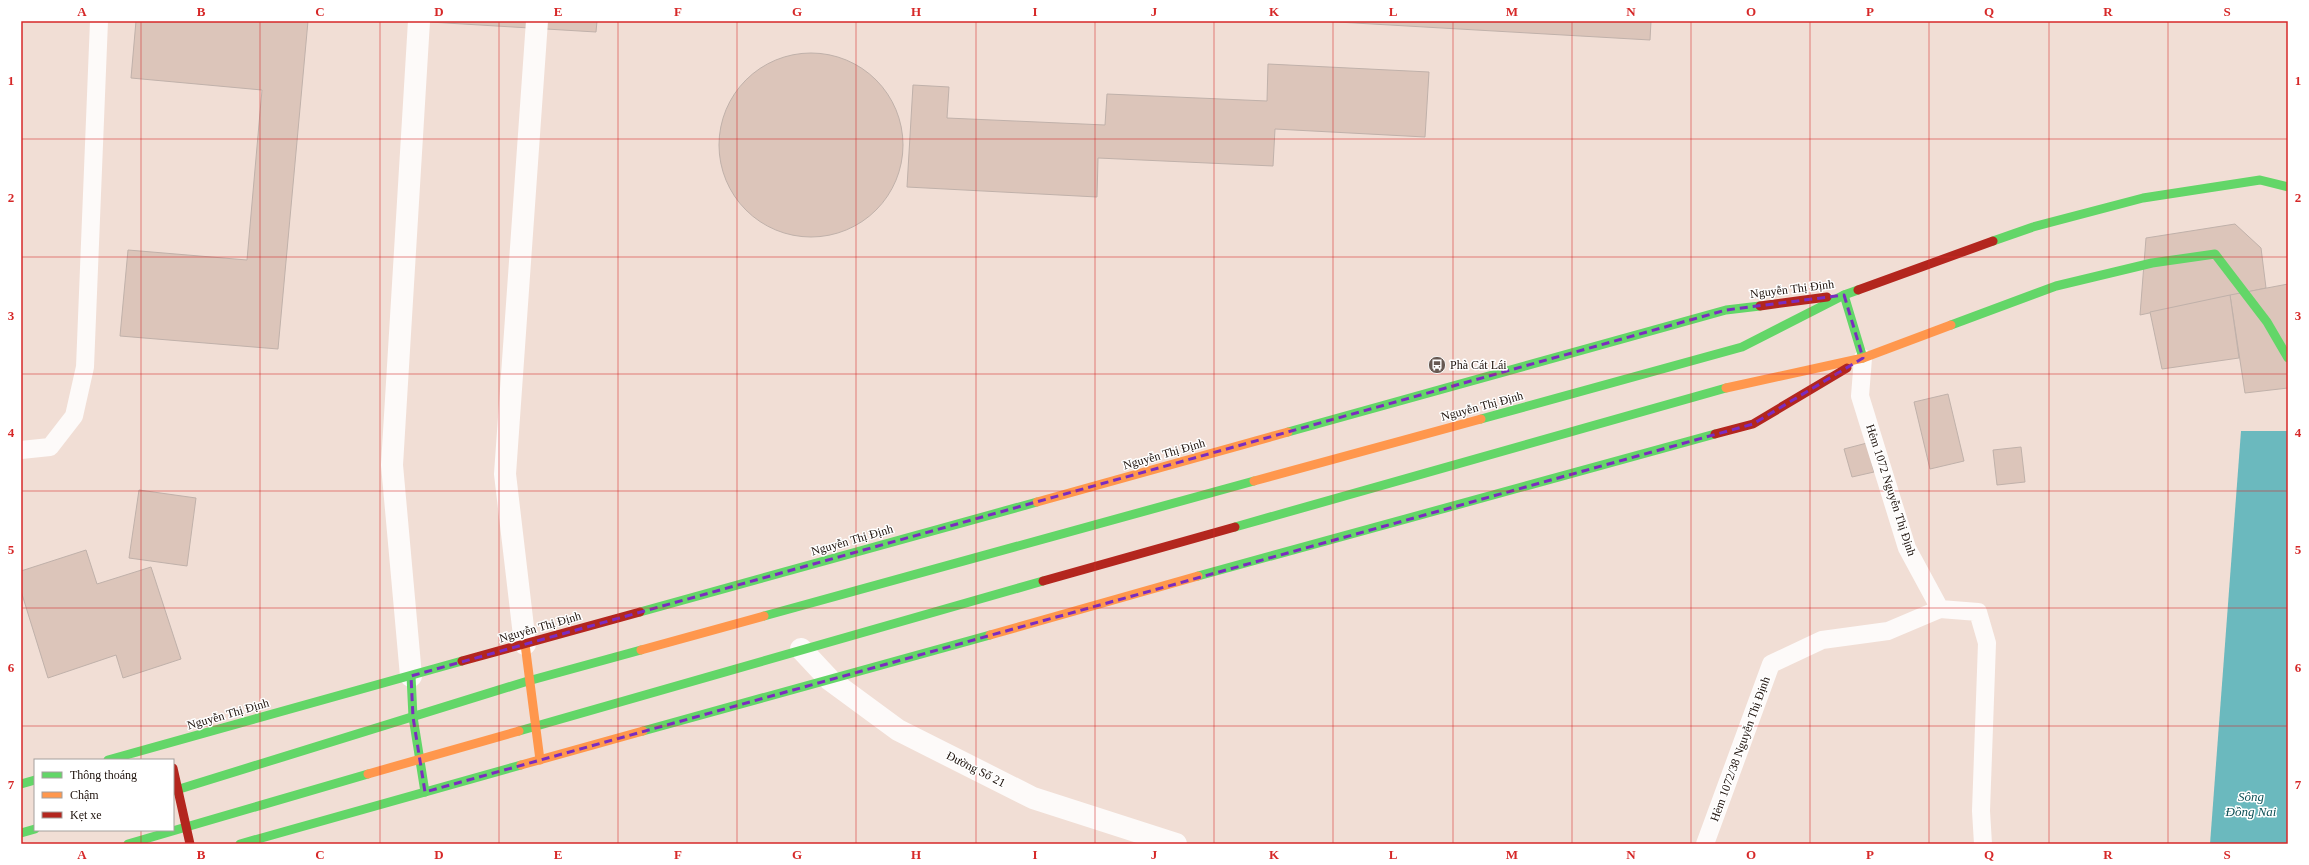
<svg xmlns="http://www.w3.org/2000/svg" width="2309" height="865" viewBox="0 0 2309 865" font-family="Georgia,serif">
	<rect width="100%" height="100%" fill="#f1ded5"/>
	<polygon fill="#6bb9be" points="2241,431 2288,431 2288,844 2210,844"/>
	<g fill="#dcc5ba" stroke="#c0b1aa">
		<polygon points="136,21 308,21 278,349 120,336 128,250 247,260 262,90 131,78"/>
		<polygon points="413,21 597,21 596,32"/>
		<polygon points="1320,21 1651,21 1650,40"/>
		<circle cx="811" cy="145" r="92"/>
		<polygon points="1268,64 1429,72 1425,137 1275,129 1273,166 1098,158 1097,197 907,187 913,85 949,87 947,118 1105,125 1107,94 1267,101"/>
		<polygon points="2235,224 2261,248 2266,288 2140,315 2146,238"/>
		<polygon points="2288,284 2288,388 2245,393 2230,295"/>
		<polygon points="2230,295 2239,358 2162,369 2150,312"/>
		<polygon points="1948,394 1964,461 1930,469 1914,402"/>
		<polygon points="1867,443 1874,472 1852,477 1844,449"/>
		<polygon points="2021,447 2025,482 1997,485 1993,450"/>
		<polygon points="139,490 196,498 187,566 129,558"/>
		<polygon points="86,550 97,584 151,567 181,659 123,678 116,655 48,678 21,591 21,571"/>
	</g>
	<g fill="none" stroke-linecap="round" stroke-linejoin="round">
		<g stroke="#fdfaf9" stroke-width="18">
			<polyline points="1863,358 1860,396 1907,548 1940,609 1978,612 1987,643 1981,811 1983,844"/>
			<polyline points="21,450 50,447 74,416 85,367 99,21"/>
			<polyline points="1705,844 1771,664 1822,640 1888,631 1940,609"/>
		</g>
		<g stroke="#fdfaf9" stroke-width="22">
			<polyline points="525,644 505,474 537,21"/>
			<polyline points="801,649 830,680 898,730 1033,798 1176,844"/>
			<polyline points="411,676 392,465 419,21"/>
		</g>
		<g stroke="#63d668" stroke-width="9">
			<polyline points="1993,241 2033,227 2143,198 2260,180 2288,187"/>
			<polyline points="1844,295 1863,358"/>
			<polyline points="1951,325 2056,286 2152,263 2215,254 2267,322 2288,358"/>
			<polyline points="1481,419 1742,347 1844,295 1858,290"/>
			<polyline points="1288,432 1726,310 1760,306"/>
			<polyline points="1235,527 1726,388"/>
			<polyline points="1198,576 1715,434"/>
			<polyline points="640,612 1037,502"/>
			<polyline points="764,616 1254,481"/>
			<polyline points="411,676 413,717 425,792"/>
			<polyline points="519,731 1043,581"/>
			<polyline points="643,731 990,635"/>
			<polyline points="108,760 462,661"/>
			<polyline points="21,784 35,780"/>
			<polyline points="173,791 528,681 641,650"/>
			<polyline points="21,833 35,829"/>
			<polyline points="128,844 368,774"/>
			<polyline points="240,844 521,765"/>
		</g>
		<g stroke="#ff974d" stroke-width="9">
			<polyline points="1726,388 1863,358 1951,325"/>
			<polyline points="1254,481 1481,419"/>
			<polyline points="1037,502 1288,432"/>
			<polyline points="990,635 1198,576"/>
			<polyline points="525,644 540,760"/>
			<polyline points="641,650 764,616"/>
			<polyline points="521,765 643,731"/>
			<polyline points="368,774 519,731"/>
		</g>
		<g stroke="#b3261e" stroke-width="9">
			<polyline points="1858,290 1993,241"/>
			<polyline points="1760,306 1827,297"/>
			<polyline points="1715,434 1753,424 1847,368"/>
			<polyline points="1043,581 1235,527"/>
			<polyline points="462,661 640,612"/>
			<polyline points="173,768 190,844"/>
		</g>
	</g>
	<path fill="none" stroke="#7b2cbf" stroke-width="3" stroke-dasharray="8 5" stroke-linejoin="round" d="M 1844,295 L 1863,358 L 1753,424 L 425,792 L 413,717 L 411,676 L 1726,310 Z"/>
	<path fill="none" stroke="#d62828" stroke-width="1" stroke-opacity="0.55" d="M 141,21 L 141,760M 260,21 L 260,844M 380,21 L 380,844M 499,21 L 499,844M 618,21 L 618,844M 737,21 L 737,844M 856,21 L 856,844M 976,21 L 976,844M 1095,21 L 1095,844M 1214,21 L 1214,844M 1333,21 L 1333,844M 1453,21 L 1453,844M 1572,21 L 1572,844M 1691,21 L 1691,844M 1810,21 L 1810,844M 1929,21 L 1929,844M 2049,21 L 2049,844M 2168,21 L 2168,844M 21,139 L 2288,139M 21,257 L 2288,257M 21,374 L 2288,374M 21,491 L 2288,491M 21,608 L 2288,608M 21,726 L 2288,726M 141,830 L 141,844"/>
	<defs>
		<symbol id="bus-disc" viewBox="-11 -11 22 22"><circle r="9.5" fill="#675952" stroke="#fff"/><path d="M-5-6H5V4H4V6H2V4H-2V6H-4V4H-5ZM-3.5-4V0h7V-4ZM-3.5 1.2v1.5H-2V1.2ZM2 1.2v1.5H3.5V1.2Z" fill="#fff"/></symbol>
	</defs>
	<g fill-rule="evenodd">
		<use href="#bus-disc" x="1427" y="355" width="20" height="20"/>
	</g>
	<g text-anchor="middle" stroke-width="3" stroke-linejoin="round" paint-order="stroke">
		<g font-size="12" fill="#1d110b" stroke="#fff">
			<text transform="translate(1792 289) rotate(-7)" y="4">Nguyễn Thị Định</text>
			<text transform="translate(1482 406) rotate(-15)" y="4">Nguyễn Thị Định</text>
			<text transform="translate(1164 454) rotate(-16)" y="4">Nguyễn Thị Định</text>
			<text transform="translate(1891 490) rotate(72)" y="4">Hẻm 1072 Nguyễn Thị Định</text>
			<text transform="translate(852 540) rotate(-16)" y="4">Nguyễn Thị Định</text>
			<text transform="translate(540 627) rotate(-16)" y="4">Nguyễn Thị Định</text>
			<text transform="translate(228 714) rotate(-16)" y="4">Nguyễn Thị Định</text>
			<text transform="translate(1740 749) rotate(-70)" y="4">Hẻm 1072/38 Nguyễn Thị Định</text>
			<text transform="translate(976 769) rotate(27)" y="4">Đường Số 21</text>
		</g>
		<g font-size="12" fill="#1d110b" stroke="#fff" text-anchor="start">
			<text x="1450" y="369">Phà Cát Lái</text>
		</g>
		<g font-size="13" font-style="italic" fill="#0d5157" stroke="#fff">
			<text x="2251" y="801">Sông<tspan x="2251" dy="15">Đồng Nai</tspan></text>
		</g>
	</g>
	<rect width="2309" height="865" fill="none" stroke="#ffffff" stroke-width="44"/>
	<rect x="34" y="759" width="140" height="72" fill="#ffffff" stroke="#a5a09d"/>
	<rect x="42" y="772" width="20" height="6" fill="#63d668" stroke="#a5a09d"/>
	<text x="70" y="779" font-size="12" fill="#1d110b">Thông thoáng</text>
	<rect x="42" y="792" width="20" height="6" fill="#ff974d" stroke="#a5a09d"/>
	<text x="70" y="799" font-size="12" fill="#1d110b">Chậm</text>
	<rect x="42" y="812" width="20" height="6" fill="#b3261e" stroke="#a5a09d"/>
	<text x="70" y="819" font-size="12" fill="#1d110b">Kẹt xe</text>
	<rect x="22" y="22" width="2265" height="821" fill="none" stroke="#d62828" stroke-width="1.5"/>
	<g font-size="13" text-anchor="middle" font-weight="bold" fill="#d62828">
		<text x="82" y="16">A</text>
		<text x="201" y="16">B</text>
		<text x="320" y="16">C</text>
		<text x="439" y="16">D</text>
		<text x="558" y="16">E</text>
		<text x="678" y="16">F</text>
		<text x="797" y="16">G</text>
		<text x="916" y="16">H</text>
		<text x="1035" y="16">I</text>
		<text x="1154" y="16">J</text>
		<text x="1274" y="16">K</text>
		<text x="1393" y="16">L</text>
		<text x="1512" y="16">M</text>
		<text x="1631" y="16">N</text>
		<text x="1751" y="16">O</text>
		<text x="1870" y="16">P</text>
		<text x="1989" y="16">Q</text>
		<text x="2108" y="16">R</text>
		<text x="2227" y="16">S</text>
		<text x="11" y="85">1</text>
		<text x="2298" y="85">1</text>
		<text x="11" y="202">2</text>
		<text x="2298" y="202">2</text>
		<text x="11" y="320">3</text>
		<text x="2298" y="320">3</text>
		<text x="11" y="437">4</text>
		<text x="2298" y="437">4</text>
		<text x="11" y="554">5</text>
		<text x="2298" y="554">5</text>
		<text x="11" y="672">6</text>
		<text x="2298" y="672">6</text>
		<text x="11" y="789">7</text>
		<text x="2298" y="789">7</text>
		<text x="82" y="859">A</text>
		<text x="201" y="859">B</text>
		<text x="320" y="859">C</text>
		<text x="439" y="859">D</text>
		<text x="558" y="859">E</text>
		<text x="678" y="859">F</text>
		<text x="797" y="859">G</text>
		<text x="916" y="859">H</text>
		<text x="1035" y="859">I</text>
		<text x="1154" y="859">J</text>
		<text x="1274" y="859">K</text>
		<text x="1393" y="859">L</text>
		<text x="1512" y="859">M</text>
		<text x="1631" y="859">N</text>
		<text x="1751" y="859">O</text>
		<text x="1870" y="859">P</text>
		<text x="1989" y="859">Q</text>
		<text x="2108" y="859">R</text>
		<text x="2227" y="859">S</text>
	</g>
</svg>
